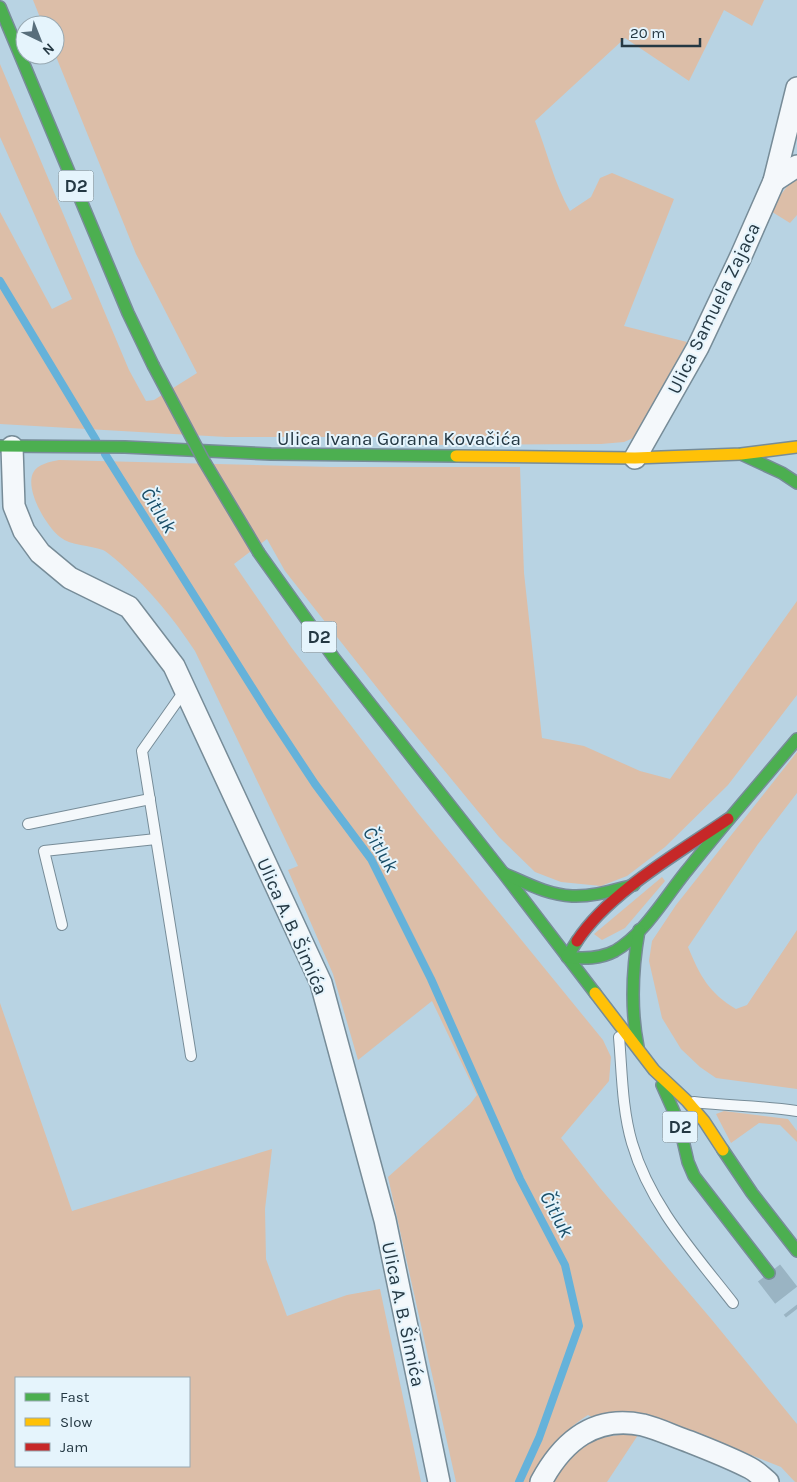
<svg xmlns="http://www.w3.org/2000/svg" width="797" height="1482" viewBox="0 0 797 1482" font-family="Karla,sans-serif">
	<rect width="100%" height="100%" fill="#b8d3e3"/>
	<g fill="#dcbea8" fill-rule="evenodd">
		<path d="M 33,0 L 764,0 L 752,26 L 724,10 L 689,81 L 625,38 L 535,121 C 547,151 554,183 570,211 L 591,197 L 600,178 L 612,173 L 674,199 L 624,326 L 687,342 L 638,436 L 624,442 L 601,444 L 422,445 L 407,437 L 226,437 L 0,424 L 0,212 L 52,309 L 72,299 L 0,137 L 0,64 L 129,370 L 146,401 L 154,400 L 197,373 L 136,254 L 55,54 L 55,25 L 43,25 Z"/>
		<polygon points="797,178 797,215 790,223 769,210 789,184"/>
		<path d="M 59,460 L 331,467 L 520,467 L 524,573 L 542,738 L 584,746 L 640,771 L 670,779 L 797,601 L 797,695 L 728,785 L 665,847 L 627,876 L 601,886 L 561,882 L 535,872 L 499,837 L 393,708 L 285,571 L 267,539 L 234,564 L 291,647 L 417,812 L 603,1040 L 611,1057 L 609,1081 L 561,1138 L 600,1188 L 712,1320 L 797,1424 L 797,1482 L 795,1482 L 781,1467 L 701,1435 L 645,1416 L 594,1418 L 588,1415 C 559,1433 548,1454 531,1482 L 456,1482 L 388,1177 L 470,1104 L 477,1095 L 432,1001 L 358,1060 L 333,974 L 288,870 L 298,866 L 195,651 C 174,619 150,590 121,564 C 116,560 109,553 103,550 C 90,545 71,546 60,537 C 46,526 25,490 33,473 C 37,464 50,462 59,460 Z"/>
		<path d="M 797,752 L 797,793 L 758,844 L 688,947 C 700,976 709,993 736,1009 L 747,1005 L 797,930 L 797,1089 L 716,1078 L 700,1067 L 681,1049 L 662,1018 L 649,961 L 652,941 L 676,905 Z"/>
		<polygon points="662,877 665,881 625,928 602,940 594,934"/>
		<path d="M 0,1003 L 72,1211 L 272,1149 L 265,1209 L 266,1259 L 287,1316 L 347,1295 L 380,1289 L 421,1482 L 0,1482 ZM 16,1378 L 189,1378 L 189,1466 L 16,1466 Z"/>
		<polygon points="724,1111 788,1119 797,1131 797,1142 780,1125 759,1123 731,1143 716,1114"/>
		<path d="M 619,1435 L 638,1435 L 607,1482 L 552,1482 C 569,1452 584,1439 619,1435 Z"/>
	</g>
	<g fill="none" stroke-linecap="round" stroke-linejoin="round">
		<g stroke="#65b2da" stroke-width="8">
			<polyline points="0,281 96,440"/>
			<polyline points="105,454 270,716 315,784 371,859 431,979 520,1179 565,1265 579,1326 539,1438 519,1482"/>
		</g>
		<polyline stroke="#9ab4c3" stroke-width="28" stroke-dasharray="28 14" stroke-linecap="butt" points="769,1273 797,1309"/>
		<defs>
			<g id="lane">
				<polyline points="185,690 142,751 191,1056"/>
				<polyline points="28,824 150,799"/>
				<polyline points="62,925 44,851 156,839"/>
				<path d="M 619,1037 C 622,1072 622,1109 632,1143 C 650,1205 694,1253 733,1303"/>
				<path d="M 694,1102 C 728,1106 763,1106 797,1111"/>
			</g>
			<g id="street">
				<polyline points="774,181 797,166"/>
				<polyline points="12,447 14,506 24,531 40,553 70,578 129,607 174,666 321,983 385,1220 439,1482"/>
				<polyline points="635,458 698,347 741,256 774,181 797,88"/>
				<path d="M 541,1482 C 563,1441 595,1415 643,1425 C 659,1429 675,1437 690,1442 C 710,1450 731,1458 750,1468 C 756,1471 762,1477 768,1482"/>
			</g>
			<g id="fast">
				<polyline points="0,7 128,313 153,365"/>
				<polyline points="0,446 125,447 271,454 456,456"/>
				<polyline points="741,454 782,473 797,483"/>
				<polyline points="259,553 334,658 504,874 595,993"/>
				<path d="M 505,874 C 526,883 548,895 572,896 C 593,897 614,890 634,885"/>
				<path d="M 577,941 L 567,957 C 584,959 600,959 615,951 C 645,934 667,894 689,868 C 724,824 761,782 797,739"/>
				<path d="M 638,1047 C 630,1007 632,970 639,930"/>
				<polyline points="662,1085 679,1123 688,1162 694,1176 769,1273"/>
				<polyline points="723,1150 752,1193 797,1251"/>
			</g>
			<g id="slow">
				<polyline points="456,456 635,458 741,454 797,447"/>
				<polyline points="595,993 654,1070 687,1101 704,1121 723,1150"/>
			</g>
			<path id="jam" d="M 577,941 C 609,892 680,852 728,819"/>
		</defs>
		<use href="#lane" stroke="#778c98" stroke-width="12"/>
		<use href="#street" stroke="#778c98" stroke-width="24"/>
		<use href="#fast" stroke="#778c98" stroke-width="14"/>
		<use href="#slow" stroke="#778c98" stroke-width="14"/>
		<use href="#jam" stroke="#778c98" stroke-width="14"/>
		<use href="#lane" stroke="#f4f8fb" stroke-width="10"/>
		<use href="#street" stroke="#f4f8fb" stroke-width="21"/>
		<use href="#fast" stroke="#4caf50" stroke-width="11"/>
		<use href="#slow" stroke="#ffc107" stroke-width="11"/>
		<use href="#jam" stroke="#c62828" stroke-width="11"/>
		<defs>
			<polyline id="fast-bridge" points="153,365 204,461 259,553"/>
		</defs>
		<use href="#fast-bridge" stroke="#778c98" stroke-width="14" stroke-linecap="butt"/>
		<use href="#fast-bridge" stroke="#4caf50" stroke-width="11"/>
	</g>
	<g text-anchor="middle" stroke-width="4" stroke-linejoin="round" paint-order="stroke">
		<g fill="#e5f4fc" stroke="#5e707a" stroke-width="1">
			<rect x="58.5" y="170.5" width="35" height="31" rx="4"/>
			<rect x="301.5" y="621.5" width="35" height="31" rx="4"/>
			<rect x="662.5" y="1111.5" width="35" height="31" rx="4"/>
		</g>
		<g font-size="18" font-weight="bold" fill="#243843">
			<text x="76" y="192">D2</text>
			<text x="319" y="643">D2</text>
			<text x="680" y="1133">D2</text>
		</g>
		<g font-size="19" fill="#243843" stroke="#e5f4fc">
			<text transform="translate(713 308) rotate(-64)" y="7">Ulica Samuela Zajaca</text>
			<text x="399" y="445">Ulica Ivana Gorana Kovačića</text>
			<text transform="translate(293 926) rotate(66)" y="7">Ulica A. B. Šimića</text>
			<text transform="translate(404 1314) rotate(78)" y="7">Ulica A. B. Šimića</text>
		</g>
		<g font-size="20" font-style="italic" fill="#194e68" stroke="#e5f4fc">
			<text transform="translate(159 510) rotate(58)" y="7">Čitluk</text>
			<text transform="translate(381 849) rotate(59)" y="7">Čitluk</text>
			<text transform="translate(557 1214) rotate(62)" y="7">Čitluk</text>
		</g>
	</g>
	<rect x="15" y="1377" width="175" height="90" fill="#e5f4fc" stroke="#98a9b2"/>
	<rect x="25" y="1393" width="25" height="8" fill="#4caf50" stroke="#98a9b2"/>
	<text x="60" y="1402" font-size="15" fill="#243843">Fast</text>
	<rect x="25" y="1418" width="25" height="8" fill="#ffc107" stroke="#98a9b2"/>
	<text x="60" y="1427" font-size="15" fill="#243843">Slow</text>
	<rect x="25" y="1443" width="25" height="8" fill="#c62828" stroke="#98a9b2"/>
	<text x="60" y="1452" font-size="15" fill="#243843">Jam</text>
	<g transform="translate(40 40) rotate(137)"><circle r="24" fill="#e5f4fc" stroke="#98a9b2"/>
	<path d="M0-4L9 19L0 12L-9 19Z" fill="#586e7b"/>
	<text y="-8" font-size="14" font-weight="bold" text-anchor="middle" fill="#243843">N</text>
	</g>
	<path d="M622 38v8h78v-8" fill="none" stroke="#243843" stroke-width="2.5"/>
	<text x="630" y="38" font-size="15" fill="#243843" stroke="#e5f4fc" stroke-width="4" paint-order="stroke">20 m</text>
</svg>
